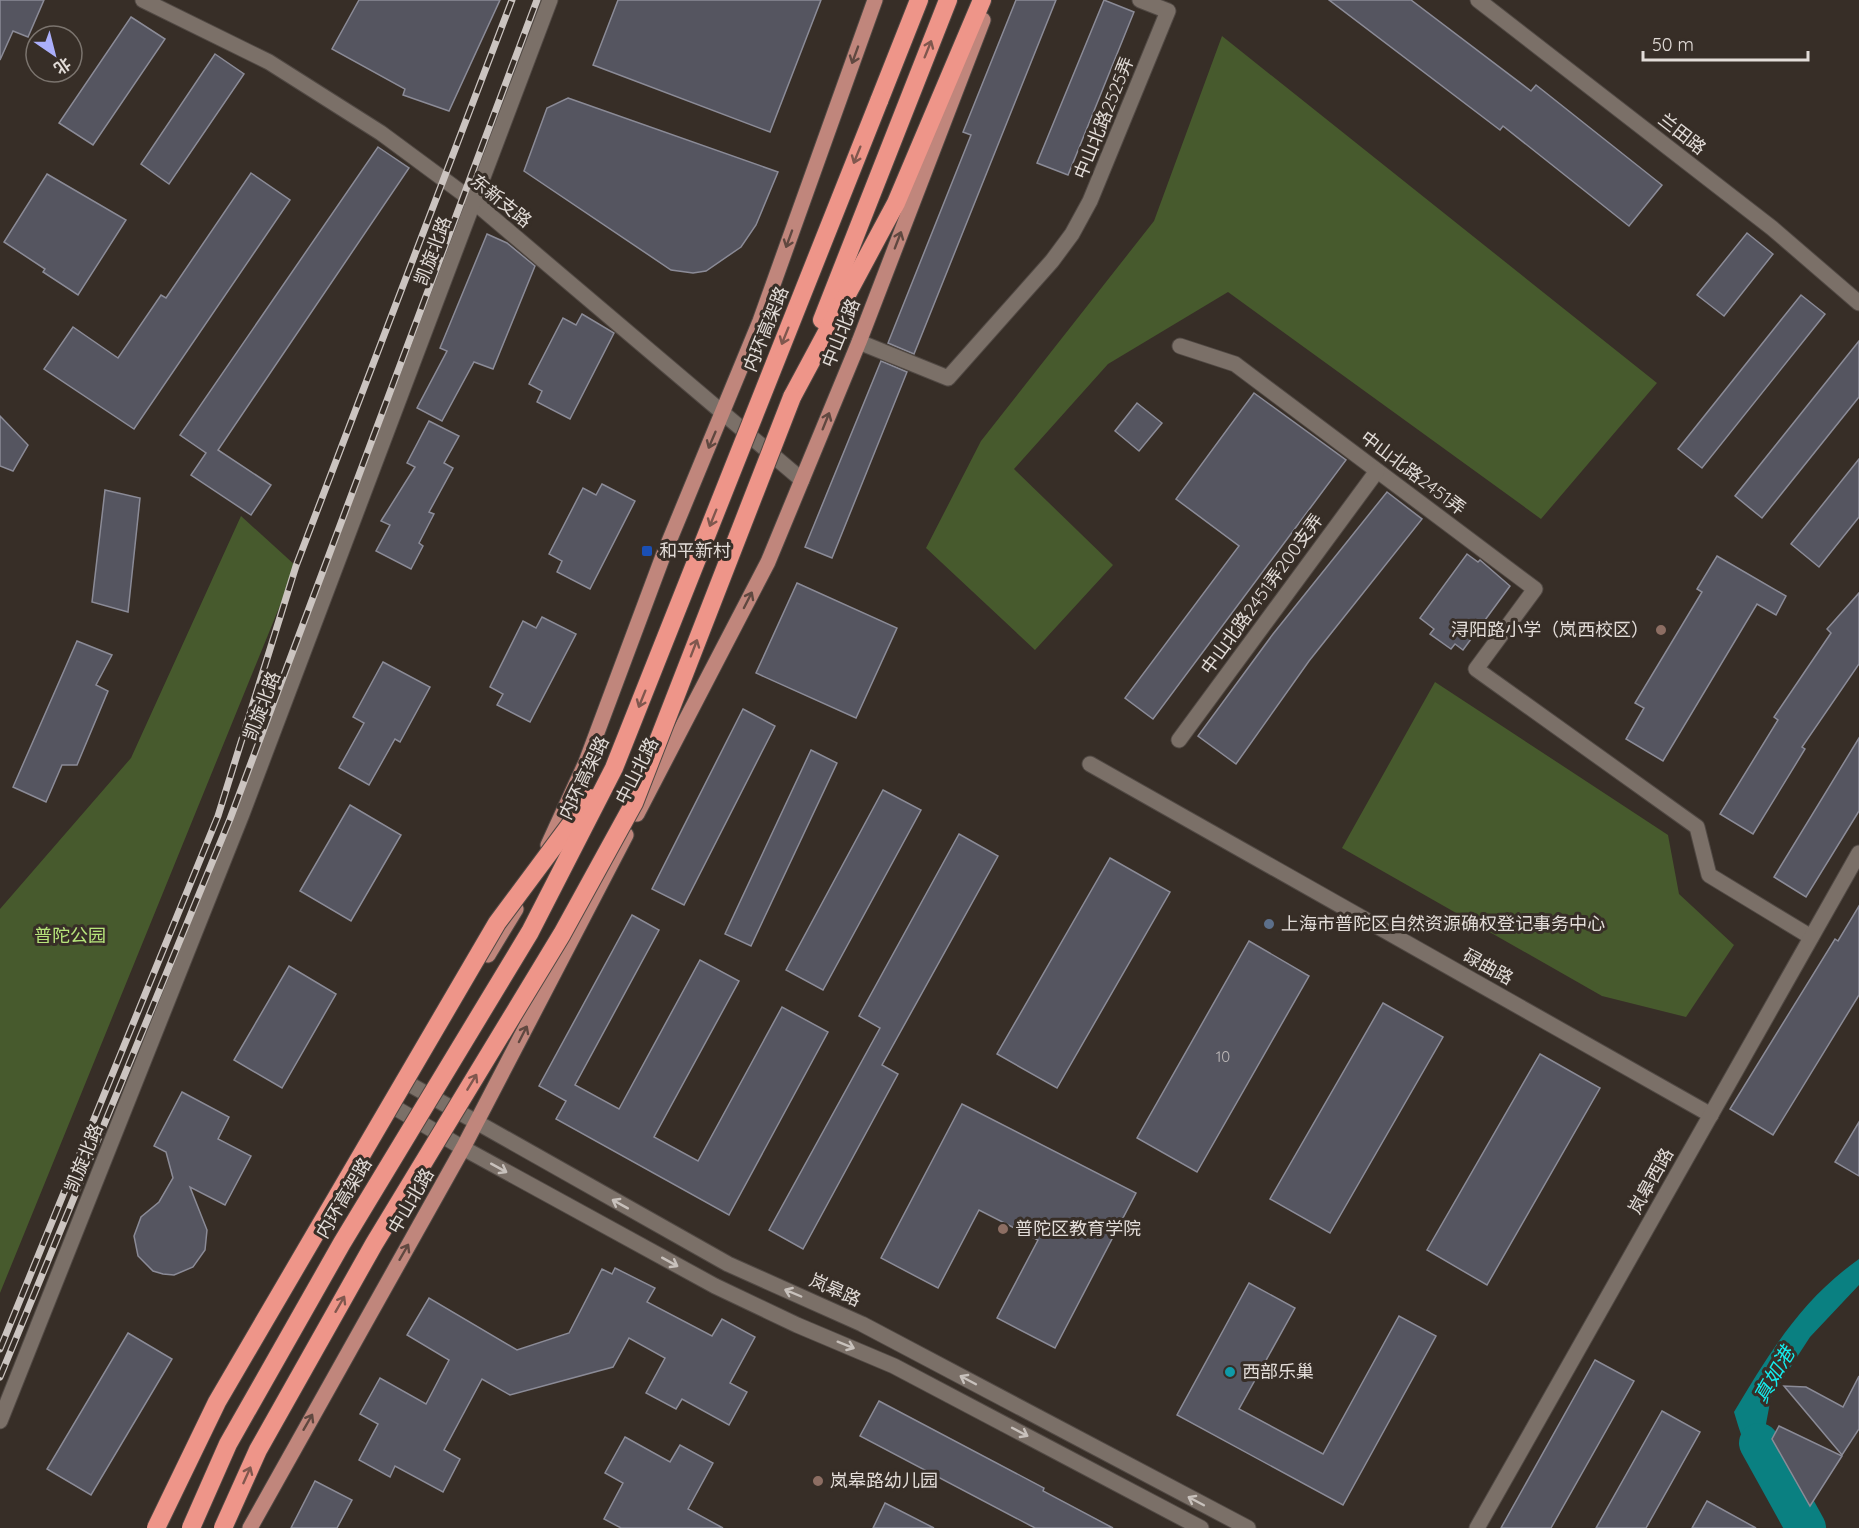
<svg xmlns="http://www.w3.org/2000/svg" width="1859" height="1528" viewBox="0 0 1859 1528" font-family="Quicksand,'Noto Sans SC',sans-serif">
	<rect width="100%" height="100%" fill="#372e27"/>
	<g fill="#475a2d">
		<polygon points="1222,36 1657,383 1541,519 1228,292 1108,364 1014,469 1113,565 1035,650 926,548 981,441 1154,221"/>
		<polygon points="241,516 296,566 0,1293 0,909 131,758"/>
		<polygon points="1435,682 1668,835 1679,894 1734,945 1686,1017 1602,996 1342,848"/>
	</g>
	<path fill="#0a8081" d="M 1859,1259 L 1859,1285 L 1810,1337 L 1771,1397 L 1766,1424 L 1786,1493 L 1806,1528 L 1787,1528 C 1763,1491 1746,1454 1734,1412 C 1770,1352 1801,1300 1859,1259 Z"/>
	<g fill="none" stroke-linecap="round" stroke-linejoin="round">
		<polyline stroke="#0a8081" stroke-width="40" points="1759,1443 1806,1528"/>
	</g>
	<g fill="#555560" stroke="#8b8b97" stroke-width="1.5">
		<polygon points="0,0 44,0 28,37 13,31 0,60"/>
		<polygon points="359,0 500,0 449,111 403,95 405,89 332,49"/>
		<polygon points="618,0 821,0 770,132 593,65"/>
		<polygon points="1016,0 1056,0 914,354 888,343 971,135 963,132"/>
		<polygon points="1104,0 1134,12 1068,175 1037,163"/>
		<polygon points="1329,0 1411,0 1531,91 1536,85 1662,185 1629,226 1503,126 1500,130"/>
		<polygon points="131,17 165,39 93,145 59,123"/>
		<polygon points="215,54 244,74 169,184 141,164"/>
		<polygon points="568,98 778,172 756,225 741,247 706,271 693,273 671,270 524,171 547,108"/>
		<polygon points="378,147 409,168 218,450 271,485 251,515 191,475 206,453 180,435"/>
		<polygon points="251,173 290,200 134,429 44,369 73,327 118,358 161,295 166,298"/>
		<polygon points="47,174 126,220 78,295 43,272 45,269 4,242"/>
		<polygon points="1747,233 1773,254 1724,316 1697,295"/>
		<polygon points="487,234 507,243 535,266 493,369 474,362 442,421 417,408 447,351 440,348"/>
		<polygon points="1801,295 1825,314 1702,468 1678,449"/>
		<polygon points="582,314 614,333 570,419 537,402 542,391 529,384 563,318 576,325"/>
		<polygon points="1859,341 1859,397 1762,518 1735,496"/>
		<polygon points="881,361 907,372 832,558 805,547"/>
		<polygon points="1254,393 1346,460 1153,719 1125,698 1239,546 1176,499"/>
		<polygon points="1137,403 1162,423 1139,451 1115,431"/>
		<polygon points="0,416 28,445 13,471 0,466"/>
		<polygon points="429,421 459,436 444,463 453,468 429,512 434,514 419,543 423,546 411,569 376,551 390,525 381,521 415,467 407,463"/>
		<polygon points="1859,459 1859,517 1819,567 1791,544"/>
		<polygon points="602,484 635,501 590,589 557,572 562,561 549,554 583,488 596,495"/>
		<polygon points="105,490 140,498 128,612 92,602"/>
		<polygon points="1387,492 1422,519 1309,661 1236,764 1198,736 1273,634"/>
		<polygon points="1467,554 1478,562 1480,560 1510,586 1463,650 1455,644 1451,649 1430,634 1434,629 1420,618"/>
		<polygon points="1717,556 1786,596 1776,615 1757,604 1663,761 1626,739 1644,708 1635,703 1702,592 1697,589"/>
		<polygon points="797,583 897,628 856,718 756,673"/>
		<polygon points="1859,593 1859,664 1802,747 1805,749 1753,834 1720,814 1778,720 1774,717 1831,633 1827,629"/>
		<polygon points="542,617 576,634 530,722 497,705 503,694 490,687 523,621 536,628"/>
		<polygon points="77,641 112,655 96,685 108,691 77,765 62,765 46,802 13,787"/>
		<polygon points="383,662 430,687 400,742 395,739 369,785 339,768 364,723 353,717"/>
		<polygon points="743,709 775,726 684,905 652,889"/>
		<polygon points="1859,738 1859,811 1806,897 1774,877"/>
		<polygon points="811,750 837,763 751,946 725,934"/>
		<polygon points="883,790 921,810 823,990 786,970"/>
		<polygon points="350,805 401,835 351,921 300,891"/>
		<polygon points="959,834 998,856 882,1065 898,1074 803,1249 769,1230 880,1028 859,1016"/>
		<polygon points="1110,858 1170,892 1057,1088 997,1054"/>
		<polygon points="1859,906 1859,995 1773,1135 1730,1109 1835,939 1838,941"/>
		<polygon points="632,915 659,930 575,1085 619,1109 700,960 739,981 654,1137 698,1161 782,1007 828,1032 729,1215 556,1119 566,1101 539,1086"/>
		<polygon points="1249,941 1309,976 1197,1172 1137,1138"/>
		<polygon points="289,966 336,994 282,1088 234,1060"/>
		<polygon points="1383,1003 1443,1037 1330,1233 1270,1199"/>
		<polygon points="1540,1054 1600,1088 1487,1285 1427,1250"/>
		<polygon points="182,1092 229,1117 218,1139 251,1156 225,1205 190,1187 207,1230 205,1250 193,1267 174,1275 163,1274 153,1271 138,1256 134,1236 141,1217 159,1202 173,1178 166,1152 154,1146"/>
		<polygon points="962,1104 1136,1193 1055,1348 997,1318 1038,1240 979,1210 938,1288 881,1258"/>
		<polygon points="1859,1122 1859,1176 1835,1162"/>
		<polygon points="615,1268 655,1288 647,1302 712,1336 722,1319 755,1337 730,1383 747,1392 729,1425 682,1399 676,1409 646,1393 665,1358 629,1338 613,1367 510,1395 482,1379 444,1450 460,1459 443,1492 395,1466 390,1477 359,1460 378,1424 360,1414 380,1378 426,1404 449,1360 407,1335 429,1298 517,1350 569,1333 602,1269 612,1274"/>
		<polygon points="1249,1283 1295,1308 1239,1409 1323,1454 1399,1316 1436,1336 1343,1505 1177,1415"/>
		<polygon points="128,1333 172,1359 91,1495 47,1469"/>
		<polygon points="1595,1360 1634,1381 1551,1528 1501,1528"/>
		<polygon points="1859,1376 1859,1429 1842,1455 1784,1386 1806,1387 1843,1407"/>
		<polygon points="879,1401 1044,1488 1043,1491 1113,1528 1035,1528 860,1436"/>
		<polygon points="1662,1411 1700,1432 1646,1528 1596,1528"/>
		<polygon points="1779,1426 1842,1456 1810,1506 1772,1439"/>
		<polygon points="625,1437 670,1462 680,1445 713,1463 688,1509 723,1528 621,1528 604,1519 623,1483 605,1473"/>
		<polygon points="315,1481 352,1500 337,1528 291,1528"/>
		<polygon points="1707,1501 1756,1528 1692,1528"/>
		<polygon points="885,1503 934,1528 873,1528"/>
	</g>
	<g fill="none" stroke-linecap="round" stroke-linejoin="round">
		<defs>
			<g id="street">
				<polyline points="143,0 269,62 381,133 473,201 802,480"/>
				<polyline points="859,342 948,378 1052,261 1072,234 1090,201 1168,11 1140,0"/>
				<polyline points="1180,346 1235,364 1535,589 1476,669 1697,827 1709,875 1811,937"/>
				<polyline points="1179,740 1377,471"/>
				<polyline points="0,1421 242,814 550,0"/>
			</g>
			<g id="secondary">
				<polyline points="1478,0 1772,228 1859,303"/>
				<polyline points="1090,764 1711,1115"/>
				<polyline points="409,1084 728,1264 862,1324 1248,1528"/>
				<polyline points="394,1107 463,1148 715,1286 797,1325 894,1366 1201,1528"/>
				<polyline points="1477,1528 1859,853"/>
			</g>
			<g id="primary">
				<polyline points="637,814 768,562 859,342 983,20"/>
				<polyline points="548,845 586,762 663,556 760,321 875,0"/>
				<polyline points="488,955 516,909"/>
				<polyline points="250,1528 463,1148 626,835"/>
			</g>
			<g id="highway">
				<polyline points="879,101 919,0"/>
				<polyline points="822,320 948,0"/>
				<polyline points="792,397 896,203 982,0"/>
			</g>
		</defs>
		<use href="#street" stroke="#514944" stroke-width="17"/>
		<use href="#secondary" stroke="#514944" stroke-width="17"/>
		<use href="#primary" stroke="#514944" stroke-width="17"/>
		<use href="#highway" stroke="#514944" stroke-width="20"/>
		<use href="#street" stroke="#7b7068" stroke-width="15"/>
		<use href="#secondary" stroke="#7b7068" stroke-width="15"/>
		<use href="#primary" stroke="#c0867c" stroke-width="15"/>
		<use href="#highway" stroke="#ee9589" stroke-width="18"/>
		<defs>
			<g id="rail">
				<polyline points="0,1349 218,816 296,566 512,0"/>
				<polyline points="0,1377 230,819 537,0"/>
			</g>
		</defs>
		<use href="#rail" stroke="#cbc4c0" stroke-width="7"/>
		<use href="#rail" stroke="#372e27" stroke-width="4.5" stroke-dasharray="14" stroke-linecap="butt"/>
		<defs>
			<g id="highway-bridge">
				<polyline points="156,1528 217,1402 497,923 590,798"/>
				<polyline points="191,1528 228,1444 342,1243 530,932 614,768 879,101"/>
				<polyline points="223,1528 258,1450 374,1244 562,934 634,803 792,397"/>
			</g>
		</defs>
		<use href="#highway-bridge" stroke="#514944" stroke-width="20" stroke-linecap="butt"/>
		<use href="#highway-bridge" stroke="#ee9589" stroke-width="18"/>
	</g>
	<defs><path id="oneway-shaft" d="M-6 0H5M1.5-3L5.5 0L1.5 3" fill="none" stroke-width="1.6" stroke-linecap="round" stroke-linejoin="round" transform="scale(1.5)"/></defs>
	<g stroke="#80574e">
		<use href="#oneway-shaft" transform="translate(928 49) rotate(-68)"/>
		<use href="#oneway-shaft" transform="translate(857 155) rotate(112)"/>
		<use href="#oneway-shaft" transform="translate(785 336) rotate(112)"/>
		<use href="#oneway-shaft" transform="translate(713 518) rotate(112)"/>
		<use href="#oneway-shaft" transform="translate(694 648) rotate(-69)"/>
		<use href="#oneway-shaft" transform="translate(642 699) rotate(112)"/>
		<use href="#oneway-shaft" transform="translate(472 1082) rotate(-59)"/>
		<use href="#oneway-shaft" transform="translate(340 1304) rotate(-60)"/>
		<use href="#oneway-shaft" transform="translate(247 1475) rotate(-66)"/>
	</g>
	<g stroke="#604840">
		<use href="#oneway-shaft" transform="translate(855 55) rotate(110)"/>
		<use href="#oneway-shaft" transform="translate(789 239) rotate(110)"/>
		<use href="#oneway-shaft" transform="translate(898 240) rotate(-69)"/>
		<use href="#oneway-shaft" transform="translate(826 421) rotate(-68)"/>
		<use href="#oneway-shaft" transform="translate(712 440) rotate(113)"/>
		<use href="#oneway-shaft" transform="translate(748 600) rotate(-63)"/>
		<use href="#oneway-shaft" transform="translate(523 1034) rotate(-63)"/>
		<use href="#oneway-shaft" transform="translate(404 1252) rotate(-60)"/>
		<use href="#oneway-shaft" transform="translate(308 1422) rotate(-60)"/>
	</g>
	<g stroke="#c8c1bc">
		<use href="#oneway-shaft" transform="translate(499 1168) rotate(29)"/>
		<use href="#oneway-shaft" transform="translate(620 1204) rotate(-151)"/>
		<use href="#oneway-shaft" transform="translate(670 1262) rotate(29)"/>
		<use href="#oneway-shaft" transform="translate(793 1293) rotate(-157)"/>
		<use href="#oneway-shaft" transform="translate(846 1345) rotate(22)"/>
		<use href="#oneway-shaft" transform="translate(968 1380) rotate(-152)"/>
		<use href="#oneway-shaft" transform="translate(1020 1432) rotate(28)"/>
		<use href="#oneway-shaft" transform="translate(1196 1501) rotate(-152)"/>
	</g>
	<rect fill="#1a4fb4" stroke="#372e27" stroke-width="2" x="641" y="545" width="12" height="12" rx="3"/>
	<g fill="#8d6e63" stroke="#372e27" stroke-width="2">
		<circle cx="1661" cy="630" r="6"/>
		<circle cx="1003" cy="1229" r="6"/>
		<circle cx="818" cy="1481" r="6"/>
	</g>
	<circle fill="#5c6f8a" stroke="#372e27" stroke-width="2" cx="1269" cy="924" r="6"/>
	<circle fill="#0f9aa8" stroke="#372e27" stroke-width="2" cx="1230" cy="1372" r="6"/>
	<g text-anchor="middle" stroke-width="6" stroke-linejoin="round" paint-order="stroke">
		<g font-size="15" fill="#bfbaba">
			<text x="1223" y="1062">10</text>
		</g>
		<g font-size="18" fill="#e2dcd8" stroke="#372e27">
			<text transform="translate(1104 118) rotate(-68)" y="6">中山北路2525弄</text>
			<text transform="translate(1682 134) rotate(38)" y="6">兰田路</text>
			<text transform="translate(501 201) rotate(39)" y="6">东新支路</text>
			<text transform="translate(433 251) rotate(-69)" y="6">凯旋北路</text>
			<text transform="translate(766 329) rotate(-68)" y="6">内环高架路</text>
			<text transform="translate(841 333) rotate(-68)" y="6">中山北路</text>
			<text transform="translate(1413 473) rotate(37)" y="6">中山北路2451弄</text>
			<text transform="translate(1262 594) rotate(-54)" y="6">中山北路2451弄200支弄</text>
			<text transform="translate(262 706) rotate(-69)" y="6">凯旋北路</text>
			<text transform="translate(637 771) rotate(-63)" y="6">中山北路</text>
			<text transform="translate(584 778) rotate(-64)" y="6">内环高架路</text>
			<text transform="translate(1488 967) rotate(29)" y="6">碌曲路</text>
			<text transform="translate(84 1158) rotate(-68)" y="6">凯旋北路</text>
			<text transform="translate(1651 1181) rotate(-61)" y="6">岚皋西路</text>
			<text transform="translate(344 1198) rotate(-59)" y="6">内环高架路</text>
			<text transform="translate(411 1201) rotate(-60)" y="6">中山北路</text>
			<text transform="translate(835 1290) rotate(24)" y="6">岚皋路</text>
		</g>
		<g font-size="18" fill="#e2dcd8" stroke="#372e27" text-anchor="start">
			<text x="659" y="557">和平新村</text>
			<text x="1649" y="636" text-anchor="end">浔阳路小学（岚西校区）</text>
			<text x="1281" y="930">上海市普陀区自然资源确权登记事务中心</text>
			<text x="1015" y="1235">普陀区教育学院</text>
			<text x="1242" y="1378">西部乐巢</text>
			<text x="830" y="1487">岚皋路幼儿园</text>
		</g>
		<g font-size="18" fill="#b7e57b" stroke="#372e27">
			<text x="70" y="942">普陀公园</text>
		</g>
		<g font-size="20" font-style="italic" fill="#14ebed" stroke="#372e27">
			<text transform="translate(1774 1375) rotate(-60)" y="7">真如港</text>
		</g>
	</g>
	<g transform="translate(54 54) rotate(145)"><circle r="28" fill="#372e27" stroke="#7b746e" stroke-width="1.5"/>
	<path d="M0-4.5L10 22L0 15L-10 22Z" fill="#abaffb"/>
	<text y="-9" font-size="16" font-weight="bold" text-anchor="middle" fill="#e2dcd8">北</text>
	</g>
	<path d="M1643 51v9h165v-9" fill="none" stroke="#e2dcd8" stroke-width="3"/>
	<text x="1652" y="51" font-size="18" fill="#e2dcd8" stroke="#372e27" stroke-width="4.5" paint-order="stroke">50 m</text>
</svg>
